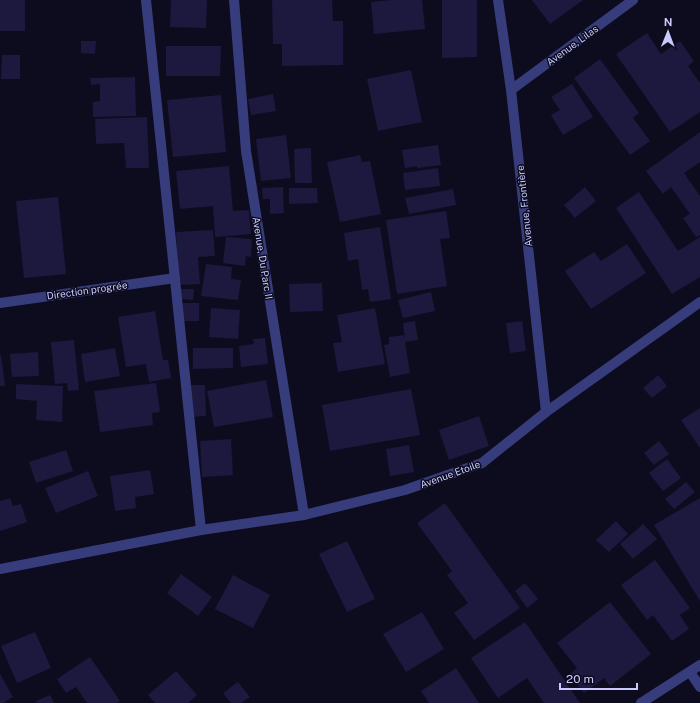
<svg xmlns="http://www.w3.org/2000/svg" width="700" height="703" viewBox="0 0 700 703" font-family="'Public Sans',sans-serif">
	<rect width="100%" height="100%" fill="#0d0c1e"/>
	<g fill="#1c183e">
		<rect x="0" y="0" width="25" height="31"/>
		<polygon points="171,0 207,0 206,28 170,27"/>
		<polygon points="272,0 332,0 333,21 343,21 343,65 282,66 282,44 273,44"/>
		<polygon points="392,0 422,0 425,29 374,34 371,2"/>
		<polygon points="442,0 477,0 477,57 442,58"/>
		<polygon points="532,0 583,0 550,24"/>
		<polygon points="647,33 661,54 680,41 694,61 688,66 700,83 700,112 670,132 616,54"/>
		<polygon points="81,41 96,41 95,54 81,53"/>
		<polygon points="166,46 221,46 220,76 166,76"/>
		<polygon points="2,55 20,55 20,79 1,79"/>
		<polygon points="600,59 639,113 633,118 650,141 630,155 574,78"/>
		<polygon points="411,70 422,122 378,131 367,79"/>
		<polygon points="135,77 136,116 93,117 93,102 100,101 100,84 91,85 90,78"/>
		<polygon points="572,84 593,117 563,135 551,115 560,110 551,97"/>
		<polygon points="273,94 276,111 251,115 248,99"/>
		<polygon points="221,95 226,152 173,157 167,100"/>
		<polygon points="147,117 149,168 126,168 124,143 96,144 95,119"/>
		<polygon points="700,132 700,162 684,173 700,196 700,235 696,237 683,218 690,214 671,187 663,194 646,171"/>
		<polygon points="286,135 291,178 261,181 256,139"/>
		<polygon points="438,145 441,165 417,168 417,166 405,168 402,150"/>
		<polygon points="311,148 312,183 295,183 294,149"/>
		<polygon points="360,155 362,162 370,161 381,214 340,222 327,162"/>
		<polygon points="229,166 233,211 249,210 251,234 215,237 213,206 180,209 176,171"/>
		<polygon points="438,168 440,186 405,190 403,173"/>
		<polygon points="283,187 284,213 270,214 270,199 263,199 262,188"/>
		<polygon points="585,187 596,201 575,218 564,205"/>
		<polygon points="289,188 317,188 318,203 289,204"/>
		<polygon points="453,189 456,205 409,214 405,198"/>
		<polygon points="639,192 678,251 700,237 700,277 672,294 616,208"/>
		<polygon points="58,197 66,274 24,278 16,201"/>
		<polygon points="446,211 450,238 440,239 447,286 397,294 386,220"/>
		<polygon points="380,227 391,299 370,302 368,289 362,290 358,259 348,261 344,233"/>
		<polygon points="213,230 215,256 198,257 200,284 179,285 176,232"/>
		<polygon points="226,237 252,239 251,257 246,256 245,266 223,263"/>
		<polygon points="627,244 646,273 591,309 565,271 594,252 601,261"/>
		<polygon points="206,264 232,267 231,279 241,280 238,300 201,296"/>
		<polygon points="322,283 323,311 290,312 289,284"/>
		<polygon points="180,289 194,289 193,300 180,299"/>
		<polygon points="431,292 435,311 403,318 398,300"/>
		<rect x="181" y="303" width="18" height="18"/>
		<polygon points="211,308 240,310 238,339 209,337"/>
		<polygon points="375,308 385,364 338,372 333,343 342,342 337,315"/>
		<polygon points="155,311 163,360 168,360 171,378 149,382 146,364 126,367 118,317"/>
		<polygon points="415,321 418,340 405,342 410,373 390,377 384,345 389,344 389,337 404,335 405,340 403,323"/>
		<polygon points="522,321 526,351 510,353 506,323"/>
		<polygon points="265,338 268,364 241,367 239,346 254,344 253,339"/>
		<polygon points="74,340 79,390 68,391 67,383 55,384 51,342"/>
		<polygon points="115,348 120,376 85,382 81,354"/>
		<polygon points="193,348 233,348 233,368 193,369"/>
		<polygon points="38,352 39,376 12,377 10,354"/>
		<polygon points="0,355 1,355 5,386 0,386"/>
		<polygon points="658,375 667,386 652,398 643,388"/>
		<polygon points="266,380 273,417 214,427 207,391"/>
		<polygon points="156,383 160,412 152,413 153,425 100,432 94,391"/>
		<polygon points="16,384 63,386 62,422 36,420 37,401 16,399"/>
		<polygon points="190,385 205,385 206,416 191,417"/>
		<polygon points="411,389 420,435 330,451 322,405"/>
		<polygon points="700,408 700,448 681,420"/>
		<polygon points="479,416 489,446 449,460 439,430"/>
		<polygon points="231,439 233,475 202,477 200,441"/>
		<polygon points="659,441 669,454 654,465 644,453"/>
		<polygon points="409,445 414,472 390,476 386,449"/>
		<polygon points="66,450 73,471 36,483 29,462"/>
		<polygon points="667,459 681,478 663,491 649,473"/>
		<polygon points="150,470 154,494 135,497 136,508 115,511 110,476"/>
		<polygon points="88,471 98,496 56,513 45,488"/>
		<polygon points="686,482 695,492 674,509 665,499"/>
		<polygon points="10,498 13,506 21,504 27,522 0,531 0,501"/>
		<polygon points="700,498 700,601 654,525"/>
		<polygon points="445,503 520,608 474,640 454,613 468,603 447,575 452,571 417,523"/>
		<polygon points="616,521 628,534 609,552 596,540"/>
		<polygon points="643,524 657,539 633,559 620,544"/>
		<polygon points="347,541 375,599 347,612 319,554"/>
		<polygon points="655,560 690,608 680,615 689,629 672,641 653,615 647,620 621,585"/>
		<polygon points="181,574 212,597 198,616 167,593"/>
		<polygon points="233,575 270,595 253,628 215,609"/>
		<polygon points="525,583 538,599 527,608 515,591"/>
		<polygon points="610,602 651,654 610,686 604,678 584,693 570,674 577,668 557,643"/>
		<polygon points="422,612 444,649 406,672 383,634"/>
		<polygon points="525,622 580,703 544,703 527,678 498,698 471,658"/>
		<polygon points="35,632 51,668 17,683 1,646"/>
		<polygon points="90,657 120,701 117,703 87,703 76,687 66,693 57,679"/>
		<polygon points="456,668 479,703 429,703 421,691"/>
		<polygon points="176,671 197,695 188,703 155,703 148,695"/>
		<polygon points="0,674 13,697 3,703 0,703"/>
		<polygon points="238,682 250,697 241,703 231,703 223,693"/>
		<polygon points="50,695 54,703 37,703 36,701"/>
	</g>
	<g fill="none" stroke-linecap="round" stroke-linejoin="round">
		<g stroke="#373d7c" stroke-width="10">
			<polyline points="146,0 201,530"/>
			<polyline points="234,0 246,151 304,515"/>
			<polyline points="498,0 511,90 546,412"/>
			<polyline points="511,90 633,0"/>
			<polyline points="0,303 175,278"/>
			<polyline points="0,569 201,530 304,515 405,490 482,463 546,412 700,302"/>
			<polyline points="690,672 700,687"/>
			<polyline points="641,703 700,665"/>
		</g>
	</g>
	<g text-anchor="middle" stroke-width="3" stroke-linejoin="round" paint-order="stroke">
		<g font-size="10" fill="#c9c9fe" stroke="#0d0c1e">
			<text transform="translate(572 45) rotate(-36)" y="4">Avenue, Lilas</text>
			<text transform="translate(524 206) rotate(-96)" y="4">Avenue, Frontière</text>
			<text transform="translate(263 258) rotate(81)" y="4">Avenue, Du Parc II</text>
			<text transform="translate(87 290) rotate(-8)" y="4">Direction progrée</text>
			<text transform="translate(450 474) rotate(-20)" y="4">Avenue Etoile</text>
		</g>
	</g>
	<g transform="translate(668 32) rotate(1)" stroke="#0d0c1e" stroke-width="3" paint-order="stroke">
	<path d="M0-3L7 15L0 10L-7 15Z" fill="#c9c9fe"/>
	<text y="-6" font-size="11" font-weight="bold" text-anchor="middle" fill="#c9c9fe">N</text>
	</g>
	<path d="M560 683v6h77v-6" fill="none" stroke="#c9c9fe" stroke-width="2"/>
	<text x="566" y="683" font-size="12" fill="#c9c9fe" stroke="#0d0c1e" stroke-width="3" paint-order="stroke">20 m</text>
</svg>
